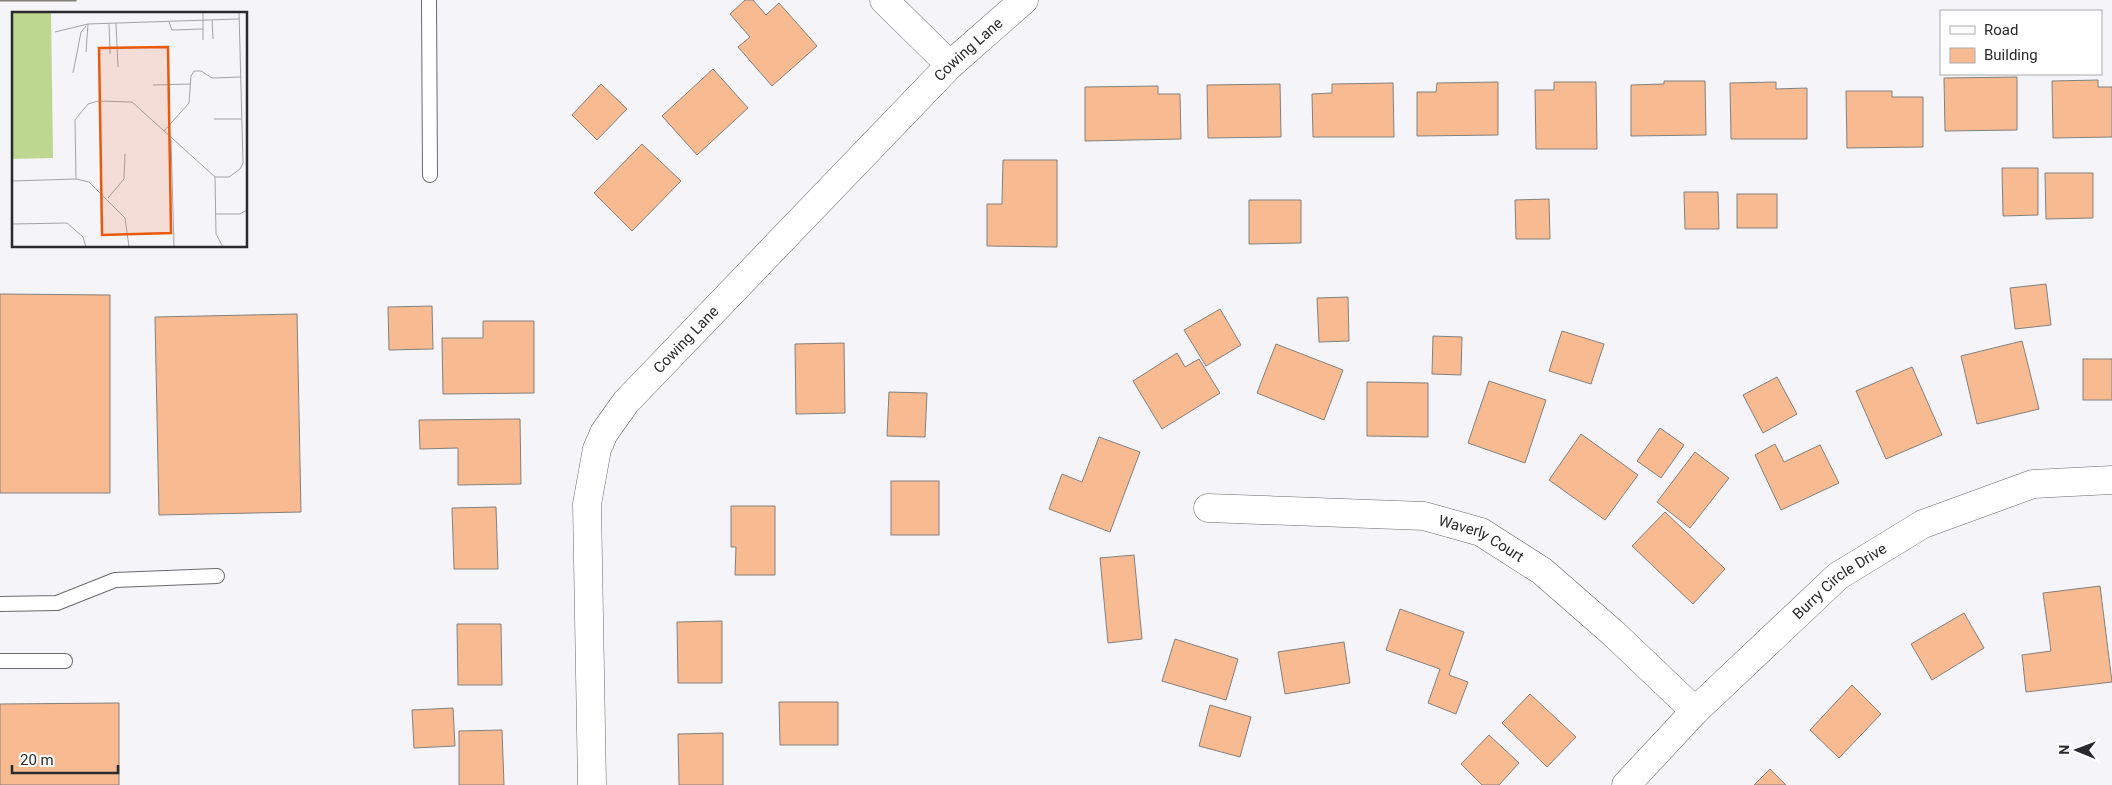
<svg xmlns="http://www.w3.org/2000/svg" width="2112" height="785" viewBox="0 0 2112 785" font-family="Roboto,sans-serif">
	<rect width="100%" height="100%" fill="#f5f5f9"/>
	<g fill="#f8ba90" stroke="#83807e">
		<rect x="0" y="0" width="76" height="1"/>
		<polygon points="745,0 753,0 766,15 779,3 817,46 772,86 738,47 750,37 730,14"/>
		<polygon points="713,69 748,108 697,155 662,116"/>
		<polygon points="2017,77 2017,130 1945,131 1944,78"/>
		<polygon points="2098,80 2098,87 2112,87 2112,137 2053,138 2052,81"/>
		<polygon points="1664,81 1705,81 1706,135 1631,136 1631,85 1664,84"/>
		<polygon points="1498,82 1498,135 1417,136 1417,92 1436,92 1437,83"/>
		<polygon points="1554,82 1596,82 1597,149 1536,149 1535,90 1554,90"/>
		<polygon points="1776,82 1776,89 1807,88 1807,139 1731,139 1730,83"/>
		<polygon points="1393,83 1394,137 1313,137 1312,94 1332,93 1332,84"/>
		<polygon points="601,84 627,109 597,140 572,115"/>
		<polygon points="1280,84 1281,137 1208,138 1207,85"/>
		<polygon points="1158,86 1158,94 1180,94 1181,139 1085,141 1085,87"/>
		<polygon points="1846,91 1892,91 1892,97 1923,97 1923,147 1847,148"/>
		<polygon points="642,144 681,181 632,231 594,193"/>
		<polygon points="1003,160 1057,160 1057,247 987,246 987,204 1002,204"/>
		<polygon points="2002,168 2038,168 2038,215 2003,216"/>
		<polygon points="2045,173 2093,173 2093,218 2046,219"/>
		<polygon points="1684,192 1718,192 1719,229 1685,229"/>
		<rect x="1737" y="194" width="40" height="34"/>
		<polygon points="1549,199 1550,239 1516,239 1515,200"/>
		<polygon points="1249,200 1301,200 1301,243 1249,244"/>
		<polygon points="2046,284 2051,325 2015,329 2010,288"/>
		<polygon points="0,294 110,295 110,493 0,493"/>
		<polygon points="1348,297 1349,341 1319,342 1317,298"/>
		<polygon points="432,306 433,349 389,350 388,307"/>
		<polygon points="1220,309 1241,345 1206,366 1184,330"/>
		<polygon points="297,314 301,512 159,515 155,317"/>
		<polygon points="483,321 534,321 534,393 443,394 442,338 483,338"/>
		<polygon points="1562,331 1604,344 1591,384 1549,371"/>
		<polygon points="1433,336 1462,337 1461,375 1432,374"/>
		<polygon points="2022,341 2039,409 1977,424 1961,356"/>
		<polygon points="844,343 845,413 796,414 795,344"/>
		<polygon points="1276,344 1343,370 1324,420 1257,393"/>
		<polygon points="1177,353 1185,367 1199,359 1220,393 1162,429 1133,381"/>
		<rect x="2083" y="359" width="29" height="41"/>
		<polygon points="1912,367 1942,435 1886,459 1856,391"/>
		<polygon points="1777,377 1797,414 1763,433 1743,395"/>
		<polygon points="1489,381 1546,400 1525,463 1468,443"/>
		<polygon points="1367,382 1428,383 1428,437 1367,436"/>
		<polygon points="889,392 927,393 925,437 887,436"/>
		<polygon points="520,419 521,484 458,485 458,448 420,449 419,420"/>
		<polygon points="1660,428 1684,445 1661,478 1637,461"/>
		<polygon points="1581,434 1638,475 1605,520 1549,480"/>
		<polygon points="1099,437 1140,452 1110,532 1049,509 1062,474 1082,482"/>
		<polygon points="1775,444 1784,462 1820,445 1839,483 1781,510 1755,455"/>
		<polygon points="1695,452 1729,478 1690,528 1657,502"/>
		<rect x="891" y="481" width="48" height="54"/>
		<polygon points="731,506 775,506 775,575 735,575 736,547 731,547"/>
		<polygon points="496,507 498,569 454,569 452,508"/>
		<polygon points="1665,512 1725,569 1693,604 1632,546"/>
		<polygon points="1134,555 1142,639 1108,643 1100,558"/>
		<polygon points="2100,586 2112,682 2026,692 2022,655 2051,651 2043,593"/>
		<polygon points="1400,609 1464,632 1449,675 1468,682 1456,714 1428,703 1440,669 1386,650"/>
		<polygon points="1964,613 1984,648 1932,680 1911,644"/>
		<polygon points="722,621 722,683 678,683 677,622"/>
		<polygon points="457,624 501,624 502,685 458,685"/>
		<polygon points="1175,639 1238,659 1226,700 1162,681"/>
		<polygon points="1344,642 1350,683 1285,694 1278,652"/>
		<polygon points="1852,685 1881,714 1839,758 1810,730"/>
		<polygon points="1530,694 1576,737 1547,767 1502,723"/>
		<polygon points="779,702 838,702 838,745 780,745"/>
		<polygon points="119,703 119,785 0,785 0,704"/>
		<polygon points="1210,705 1251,717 1240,757 1199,746"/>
		<polygon points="453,708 455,746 414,748 412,710"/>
		<polygon points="502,730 504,785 459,785 459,731"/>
		<polygon points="723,733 723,785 679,785 678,734"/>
		<polygon points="1489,735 1519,763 1499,785 1482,785 1461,764"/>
		<polygon points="1770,769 1786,785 1754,785"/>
	</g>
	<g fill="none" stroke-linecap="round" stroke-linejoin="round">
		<defs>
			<g id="lane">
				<polyline points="429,0 430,175"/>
				<polyline points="0,604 57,603 115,580 217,576"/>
				<polyline points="0,661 65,661"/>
			</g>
			<g id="street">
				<polyline points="884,0 950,65"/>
				<path id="s1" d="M 1208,508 L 1424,516 L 1481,532 L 1542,571 L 1613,633 L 1695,711"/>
				<path id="s2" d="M 592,785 L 587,504 L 597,449 L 604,433 L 626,402 L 950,65 L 1024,0"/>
				<path id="s3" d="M 1626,785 L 1695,711 L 1838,576 L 1923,524 L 2033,484 L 2112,480"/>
			</g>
		</defs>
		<use href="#lane" stroke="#6a6a6d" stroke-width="16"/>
		<use href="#street" stroke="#6a6a6d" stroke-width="29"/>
		<use href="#lane" stroke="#fff" stroke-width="14"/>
		<use href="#street" stroke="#fff" stroke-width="28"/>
	</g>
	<g text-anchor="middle" stroke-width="4" stroke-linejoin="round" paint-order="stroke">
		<g font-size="15" fill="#2a2a2c" stroke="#fff">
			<text dy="5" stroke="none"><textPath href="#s2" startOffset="884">Cowing Lane</textPath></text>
			<text dy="5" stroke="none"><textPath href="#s2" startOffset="479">Cowing Lane</textPath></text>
			<text dy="5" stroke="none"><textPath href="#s1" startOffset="278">Waverly Court</textPath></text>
			<text dy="5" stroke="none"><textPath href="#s3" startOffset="296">Burry Circle Drive</textPath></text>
		</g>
	</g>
	<g transform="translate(12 12)">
		<rect width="235" height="235" fill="#f5f5f9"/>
		<path d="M 0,0 L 39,0 L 41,146 L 0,147 Z" fill="#bdd790"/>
		<path fill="none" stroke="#a4a4a7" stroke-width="1" d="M 191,0 L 191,28M 200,8 L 201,27M 157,10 L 160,18 L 191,17M 97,11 L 98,42M 104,11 L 106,55M 43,20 L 76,12 L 227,7M 74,40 L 76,12M 61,61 L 69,20 L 74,14M 141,73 L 179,72M 202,107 L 230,107M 152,119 L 177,91 L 179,64 L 182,59 L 189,59 L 200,66 L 229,65M 159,128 L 162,235M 203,165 L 204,222 L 211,235M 64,167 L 63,108 L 76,92 L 86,89 L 120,90 L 203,165 L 217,165 L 228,157 L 231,151 L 227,0M 0,169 L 64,167 L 77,170 L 113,206 L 117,235M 96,186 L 112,167 L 113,142M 203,202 L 228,202 L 235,198M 0,212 L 55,211 L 71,225 L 74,235"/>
		<path fill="#e8590c" fill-opacity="0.15" stroke="#e8590c" stroke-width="2.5" d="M 156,35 L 159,221 L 90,223 L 87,36 Z"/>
		<rect width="235" height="235" fill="none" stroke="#2a2a2c" stroke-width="2.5"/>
	</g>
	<rect x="1940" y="10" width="162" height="65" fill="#ffffff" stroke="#aaaaab"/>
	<rect x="1950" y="26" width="25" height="8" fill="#ffffff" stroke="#aaaaab"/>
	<text x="1984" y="35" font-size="15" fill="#2a2a2c">Road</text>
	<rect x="1950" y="48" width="25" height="15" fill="#f8ba90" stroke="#aaaaab"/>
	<text x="1984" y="60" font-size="15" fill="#2a2a2c">Building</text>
	<g transform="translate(2077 750) rotate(271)" stroke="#ffffff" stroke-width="4" paint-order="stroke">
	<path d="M0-4L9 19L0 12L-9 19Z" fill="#2a2a2c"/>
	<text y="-8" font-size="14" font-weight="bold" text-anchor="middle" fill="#2a2a2c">N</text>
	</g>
	<path d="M12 765v8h106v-8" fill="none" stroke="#2a2a2c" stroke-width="2.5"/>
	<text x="20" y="765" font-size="15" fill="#2a2a2c" stroke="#ffffff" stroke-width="4" paint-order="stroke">20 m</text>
</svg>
